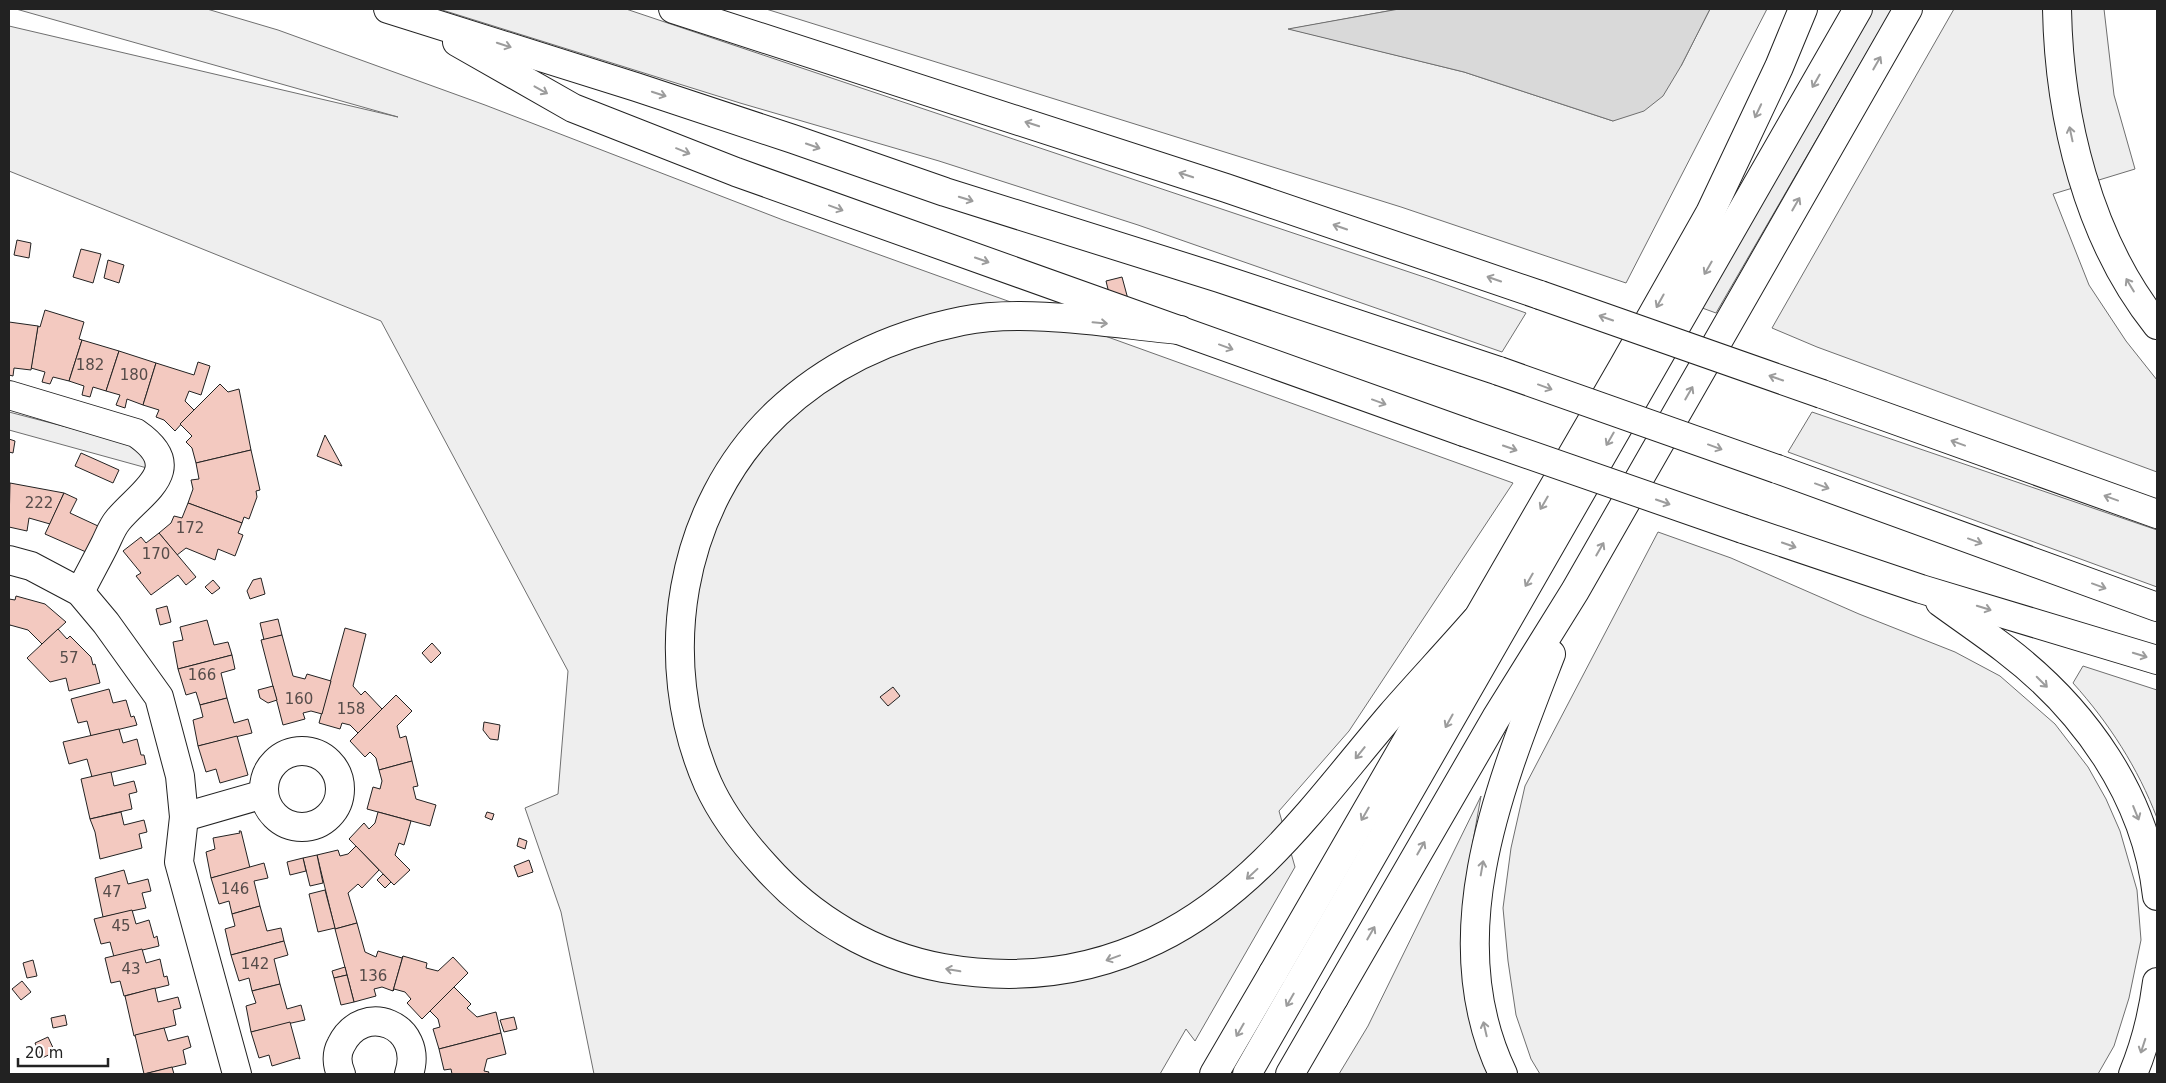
<svg xmlns="http://www.w3.org/2000/svg" width="2166" height="1083" viewBox="0 0 2166 1083" font-family="'DejaVu Sans',sans-serif">
	<rect width="100%" height="100%" fill="#fff"/>
	<g fill="#eee" stroke="#6f6f6f">
		<polygon points="16,9 207,9 278,30 485,105 783,220 1513,483 1349,731 1279,811 1295,867 1195,1041 1186,1029 1160,1074 594,1074 561,912 525,808 558,794 568,671 381,321 9,171 9,26 398,117"/>
		<polygon points="439,9 626,9 1430,279 1526,313 1502,352 1138,225 939,161 740,103"/>
		<polygon points="766,9 1399,9 1290,29 1464,72 1613,121 1681,66 1710,9 1767,9 1626,283 1401,207"/>
		<polygon points="1864,9 1892,9 1716,313 1694,305"/>
		<polygon points="1954,9 2104,9 2114,95 2135,169 2053,194 2089,285 2126,341 2157,380 2157,472 1817,347 1772,328"/>
		<polygon points="9,412 139,446 144,451 147,468 9,430"/>
		<polygon points="1812,412 2157,530 2157,587 1788,452"/>
		<polygon points="1658,532 1731,558 1859,614 1955,652 2000,676 2055,724 2088,767 2106,799 2120,831 2137,890 2141,940 2129,998 2114,1046 2098,1074 1540,1074 1531,1059 1516,1015 1508,961 1503,908 1511,848 1525,786"/>
		<path d="M 2083,666 L 2157,690 L 2157,818 C 2138,768 2109,723 2073,683 Z"/>
		<polygon points="1481,796 1465,886 1465,972 1491,1074 1339,1074 1368,1026"/>
	</g>
	<polygon fill="#d9d9d9" stroke="#6f6f6f" points="1399,9 1710,9 1681,66 1663,96 1644,111 1613,121 1464,72 1288,29"/>
	<g fill="#f3c9c0" stroke="#222">
		<polygon points="17,240 31,243 29,258 14,255"/>
		<polygon points="81,249 101,254 93,283 73,277"/>
		<polygon points="108,260 124,265 119,283 104,278"/>
		<polygon points="1122,277 1132,314 1115,318 1106,281"/>
		<polygon points="45,310 84,322 79,339 82,340 69,381 53,377 50,384 42,382 45,372 31,368 38,326 40,327"/>
		<polygon points="9,322 38,326 31,370 14,368 13,376 9,375"/>
		<polygon points="82,340 119,351 106,391 93,387 90,397 82,395 84,386 69,381"/>
		<polygon points="119,351 156,363 143,405 127,399 125,408 116,405 120,395 106,391"/>
		<polygon points="198,362 210,366 201,395 189,391 185,401 194,410 175,431 164,420 156,417 159,410 143,405 156,363 194,375"/>
		<polygon points="220,384 228,392 239,389 251,450 196,463 192,448 186,442 192,436 180,424"/>
		<polygon points="325,435 342,466 317,456"/>
		<polygon points="9,439 15,441 13,453 9,452"/>
		<polygon points="251,450 260,490 256,491 257,497 249,519 244,517 242,523 188,503 193,489 191,480 199,479 196,463"/>
		<polygon points="81,453 119,470 113,483 75,466"/>
		<polygon points="10,483 64,493 50,524 29,518 27,531 9,527"/>
		<polygon points="64,493 77,499 70,513 98,526 86,552 45,534"/>
		<polygon points="188,503 242,523 238,533 243,535 235,556 218,549 215,560 186,548 177,555 159,533 171,523 174,516 182,518"/>
		<polygon points="159,533 196,577 186,585 178,575 151,595 136,576 141,573 123,551 141,537 146,543"/>
		<polygon points="261,578 265,594 250,599 247,591 253,580"/>
		<polygon points="213,580 220,588 212,594 205,587"/>
		<polygon points="16,596 45,604 66,622 42,644 28,630 10,625 9,628 9,599 15,600"/>
		<polygon points="167,606 171,622 160,625 156,609"/>
		<polygon points="278,619 282,635 264,640 260,623"/>
		<polygon points="207,620 214,645 228,642 232,655 178,669 173,642 183,640 180,627"/>
		<polygon points="345,628 366,634 353,686 361,695 365,691 382,709 358,733 350,725 342,723 340,729 319,723"/>
		<polygon points="58,629 67,639 70,636 91,657 93,665 95,664 100,683 69,691 66,678 50,682 27,658"/>
		<polygon points="282,635 293,676 305,679 307,674 331,681 322,714 311,711 303,713 305,719 283,725 261,640"/>
		<polygon points="432,643 441,653 431,663 422,653"/>
		<polygon points="232,655 235,669 221,673 227,698 200,705 196,692 186,695 178,669"/>
		<polygon points="273,686 277,700 268,703 260,698 258,690"/>
		<polygon points="893,687 900,696 888,706 880,697"/>
		<polygon points="109,689 113,703 126,700 131,717 134,716 137,725 91,736 87,721 78,723 71,699"/>
		<polygon points="396,695 412,711 397,726 400,738 406,736 412,761 379,770 376,758 370,752 365,757 350,741"/>
		<polygon points="227,698 234,723 248,719 252,733 198,746 193,720 203,717 200,705"/>
		<polygon points="484,722 500,725 498,740 490,739 483,730"/>
		<polygon points="119,729 123,743 137,739 141,755 144,755 146,764 92,777 87,759 69,764 63,742"/>
		<polygon points="237,736 248,775 220,783 216,769 206,772 198,746"/>
		<polygon points="412,761 418,786 413,787 416,799 436,805 430,826 367,809 373,787 380,789 382,781 379,770"/>
		<polygon points="111,772 114,786 134,781 137,792 129,794 132,809 90,819 81,779"/>
		<polygon points="121,812 124,825 144,820 147,832 139,834 142,848 100,859 95,832 90,819"/>
		<polygon points="378,812 411,821 404,845 399,843 395,855 410,870 394,885 349,839 364,823 369,829 375,823"/>
		<polygon points="487,812 494,814 492,820 485,817"/>
		<polygon points="239,831 241,831 250,868 211,878 206,852 215,849 213,838 240,833"/>
		<polygon points="519,838 527,841 525,849 517,846"/>
		<polygon points="356,846 379,870 362,888 358,884 348,893 357,923 335,929 317,855 338,850 340,856 348,854"/>
		<polygon points="317,855 323,883 310,886 303,858"/>
		<polygon points="303,858 306,871 290,875 287,862"/>
		<polygon points="529,860 533,872 518,877 514,866"/>
		<polygon points="264,863 268,878 254,881 260,906 232,914 229,901 219,904 211,878"/>
		<polygon points="124,870 128,884 148,879 151,891 142,893 146,908 103,917 95,878"/>
		<polygon points="383,874 391,882 385,888 377,880"/>
		<polygon points="325,890 335,928 318,932 309,894"/>
		<polygon points="260,906 267,931 281,928 284,941 231,955 225,929 235,926 232,914"/>
		<polygon points="132,910 136,924 149,920 154,938 157,936 159,946 114,957 110,942 101,944 94,919"/>
		<polygon points="357,923 365,952 376,957 378,951 402,958 403,956 393,991 382,987 374,989 376,996 354,1002 335,929"/>
		<polygon points="284,941 288,955 274,959 280,984 252,991 249,978 239,981 231,955"/>
		<polygon points="142,949 146,963 160,959 164,977 167,976 169,985 124,996 120,981 111,983 105,958"/>
		<polygon points="403,956 427,963 426,968 438,971 453,957 468,973 422,1019 407,1003 411,999 405,992 394,989 393,991"/>
		<polygon points="33,960 37,976 27,978 23,963"/>
		<polygon points="345,967 347,975 334,978 332,971"/>
		<polygon points="347,975 354,1002 341,1005 334,978"/>
		<polygon points="22,981 31,992 21,1000 12,989"/>
		<polygon points="280,984 287,1009 301,1005 305,1020 251,1032 246,1006 256,1003 252,991"/>
		<polygon points="454,987 471,1004 467,1008 477,1017 496,1012 501,1033 439,1049 433,1029 440,1027 438,1019 430,1011"/>
		<polygon points="155,988 158,1002 178,997 181,1008 173,1010 176,1025 134,1036 125,996"/>
		<polygon points="65,1015 67,1025 53,1028 51,1018"/>
		<polygon points="514,1017 517,1029 504,1032 500,1020"/>
		<polygon points="290,1022 300,1059 298,1058 272,1066 269,1055 259,1058 251,1032"/>
		<polygon points="164,1028 168,1041 188,1036 191,1047 183,1050 186,1064 144,1074 135,1035"/>
		<polygon points="501,1033 506,1054 487,1059 484,1071 489,1072 488,1074 452,1074 451,1069 444,1070 439,1049"/>
		<polygon points="48,1037 55,1052 42,1058 35,1043"/>
		<polygon points="172,1067 174,1074 140,1074 144,1074"/>
	</g>
	<g fill="none" stroke-linecap="round" stroke-linejoin="round">
		<defs>
			<g id="minor">
				<path d="M 9,395 L 136,433 C 188,469 142,491 118,520 C 112,527 109,536 105,544 C 97,560 88,576 80,592"/>
				<polyline points="9,560 31,566 80,592 106,623 159,697 180,776 184,817 179,862 237,1074"/>
				<circle cx="302" cy="789" r="38"/>
				<polyline points="184,817 264,794"/>
				<path d="M 341,1074 C 337,1065 336,1054 341,1045 C 363,1000 425,1025 409,1074"/>
			</g>
			<g id="primary">
				<polyline points="1214,1074 1273,973"/>
				<polyline points="1247,1074 1858,9"/>
				<polyline points="1290,1074 1334,998"/>
			</g>
			<g id="motorway">
				<polyline points="388,9 636,87 793,139 945,192 1219,278 1499,371"/>
				<polyline points="673,9 1226,188 1540,295"/>
				<path d="M 2057,9 C 2059,117 2088,239 2157,325"/>
				<polyline points="457,42 573,108 736,172 1464,432"/>
				<path d="M 1180,330 C 1114,324 1026,308 962,321 C 893,335 828,365 777,413 C 678,507 654,661 708,784 C 722,815 743,842 765,866 C 812,919 873,955 943,968 C 1017,981 1088,973 1156,940 C 1257,891 1320,798 1391,715 C 1419,683 1448,652 1476,620"/>
				<polyline points="1822,394 2157,514"/>
				<polyline points="1777,469 2157,607"/>
				<polyline points="1743,529 1921,589 2157,660"/>
				<path d="M 1940,602 C 1962,618 1984,633 2005,649 C 2084,709 2146,796 2157,896"/>
				<polyline points="1273,973 1624,365 1710,213 1779,67 1803,9"/>
				<polyline points="1334,998 1496,718 1575,591 1908,9"/>
				<path d="M 1503,1074 C 1437,937 1500,785 1551,654"/>
				<path d="M 2133,1074 C 2145,1045 2153,1013 2157,982"/>
			</g>
		</defs>
		<use href="#minor" stroke="#222" stroke-width="30"/>
		<use href="#primary" stroke="#222" stroke-width="30"/>
		<use href="#motorway" stroke="#222" stroke-width="30"/>
		<use href="#minor" stroke="#fff" stroke-width="28"/>
		<use href="#primary" stroke="#fff" stroke-width="28"/>
		<use href="#motorway" stroke="#fff" stroke-width="28"/>
		<defs>
			<g id="motorway-bridge">
				<polyline points="1540,295 1822,394"/>
				<polyline points="1499,371 1777,469"/>
				<polyline points="1464,432 1743,529"/>
			</g>
		</defs>
		<use href="#motorway-bridge" stroke="#222" stroke-width="30" stroke-linecap="butt"/>
		<use href="#motorway-bridge" stroke="#fff" stroke-width="28"/>
	</g>
	<defs><path id="oneway-shaft" d="M-6 0H5M1.5-3L5.5 0L1.5 3" fill="none" stroke-width="1.6" stroke-linecap="round" stroke-linejoin="round" transform="scale(1.25)"/></defs>
	<g stroke="#9c9c9c">
		<use href="#oneway-shaft" transform="translate(504 45) rotate(18)"/>
		<use href="#oneway-shaft" transform="translate(1877 63) rotate(-60)"/>
		<use href="#oneway-shaft" transform="translate(1816 81) rotate(120)"/>
		<use href="#oneway-shaft" transform="translate(541 90) rotate(29)"/>
		<use href="#oneway-shaft" transform="translate(659 94) rotate(18)"/>
		<use href="#oneway-shaft" transform="translate(1758 111) rotate(115)"/>
		<use href="#oneway-shaft" transform="translate(1032 124) rotate(-162)"/>
		<use href="#oneway-shaft" transform="translate(2071 134) rotate(-102)"/>
		<use href="#oneway-shaft" transform="translate(813 146) rotate(19)"/>
		<use href="#oneway-shaft" transform="translate(683 151) rotate(22)"/>
		<use href="#oneway-shaft" transform="translate(1186 175) rotate(-162)"/>
		<use href="#oneway-shaft" transform="translate(966 199) rotate(17)"/>
		<use href="#oneway-shaft" transform="translate(1796 204) rotate(-60)"/>
		<use href="#oneway-shaft" transform="translate(836 208) rotate(20)"/>
		<use href="#oneway-shaft" transform="translate(1340 227) rotate(-161)"/>
		<use href="#oneway-shaft" transform="translate(982 260) rotate(19)"/>
		<use href="#oneway-shaft" transform="translate(1708 268) rotate(120)"/>
		<use href="#oneway-shaft" transform="translate(1494 279) rotate(-161)"/>
		<use href="#oneway-shaft" transform="translate(2130 285) rotate(-121)"/>
		<use href="#oneway-shaft" transform="translate(1660 301) rotate(119)"/>
		<use href="#oneway-shaft" transform="translate(1606 318) rotate(-161)"/>
		<use href="#oneway-shaft" transform="translate(1100 323) rotate(5)"/>
		<use href="#oneway-shaft" transform="translate(1226 347) rotate(20)"/>
		<use href="#oneway-shaft" transform="translate(1776 378) rotate(-161)"/>
		<use href="#oneway-shaft" transform="translate(1545 387) rotate(20)"/>
		<use href="#oneway-shaft" transform="translate(1689 393) rotate(-60)"/>
		<use href="#oneway-shaft" transform="translate(1379 402) rotate(20)"/>
		<use href="#oneway-shaft" transform="translate(1610 439) rotate(120)"/>
		<use href="#oneway-shaft" transform="translate(1958 443) rotate(-160)"/>
		<use href="#oneway-shaft" transform="translate(1715 447) rotate(20)"/>
		<use href="#oneway-shaft" transform="translate(1510 448) rotate(19)"/>
		<use href="#oneway-shaft" transform="translate(1822 486) rotate(20)"/>
		<use href="#oneway-shaft" transform="translate(2111 498) rotate(-160)"/>
		<use href="#oneway-shaft" transform="translate(1663 502) rotate(19)"/>
		<use href="#oneway-shaft" transform="translate(1544 503) rotate(120)"/>
		<use href="#oneway-shaft" transform="translate(1975 541) rotate(20)"/>
		<use href="#oneway-shaft" transform="translate(1789 545) rotate(19)"/>
		<use href="#oneway-shaft" transform="translate(1600 549) rotate(-60)"/>
		<use href="#oneway-shaft" transform="translate(1529 580) rotate(120)"/>
		<use href="#oneway-shaft" transform="translate(2099 586) rotate(20)"/>
		<use href="#oneway-shaft" transform="translate(1984 608) rotate(17)"/>
		<use href="#oneway-shaft" transform="translate(2140 655) rotate(17)"/>
		<use href="#oneway-shaft" transform="translate(2042 682) rotate(45)"/>
		<use href="#oneway-shaft" transform="translate(1449 721) rotate(119)"/>
		<use href="#oneway-shaft" transform="translate(1360 753) rotate(129)"/>
		<use href="#oneway-shaft" transform="translate(2136 813) rotate(68)"/>
		<use href="#oneway-shaft" transform="translate(1365 814) rotate(120)"/>
		<use href="#oneway-shaft" transform="translate(1421 848) rotate(-60)"/>
		<use href="#oneway-shaft" transform="translate(1482 868) rotate(-80)"/>
		<use href="#oneway-shaft" transform="translate(1252 874) rotate(137)"/>
		<use href="#oneway-shaft" transform="translate(1371 933) rotate(-60)"/>
		<use href="#oneway-shaft" transform="translate(1113 958) rotate(160)"/>
		<use href="#oneway-shaft" transform="translate(953 970) rotate(-170)"/>
		<use href="#oneway-shaft" transform="translate(1290 1000) rotate(120)"/>
		<use href="#oneway-shaft" transform="translate(1485 1029) rotate(-103)"/>
		<use href="#oneway-shaft" transform="translate(1240 1030) rotate(120)"/>
		<use href="#oneway-shaft" transform="translate(2143 1046) rotate(108)"/>
	</g>
	<g text-anchor="middle" stroke-width="4" stroke-linejoin="round" paint-order="stroke">
		<g font-size="15" fill="#564c4a">
			<text x="90" y="370">182</text>
			<text x="134" y="380">180</text>
			<text x="39" y="508">222</text>
			<text x="190" y="533">172</text>
			<text x="156" y="559">170</text>
			<text x="69" y="663">57</text>
			<text x="202" y="680">166</text>
			<text x="299" y="704">160</text>
			<text x="351" y="714">158</text>
			<text x="235" y="894">146</text>
			<text x="112" y="897">47</text>
			<text x="121" y="931">45</text>
			<text x="255" y="969">142</text>
			<text x="131" y="974">43</text>
			<text x="373" y="981">136</text>
		</g>
	</g>
	<rect width="2166" height="1083" fill="none" stroke="#222222" stroke-width="20"/>
	<path d="M18 1058v8h90v-8" fill="none" stroke="#222222" stroke-width="2.5"/>
	<text x="25" y="1058" font-size="15" fill="#222222" stroke="#ffffff" stroke-width="4" paint-order="stroke">20 m</text>
</svg>
